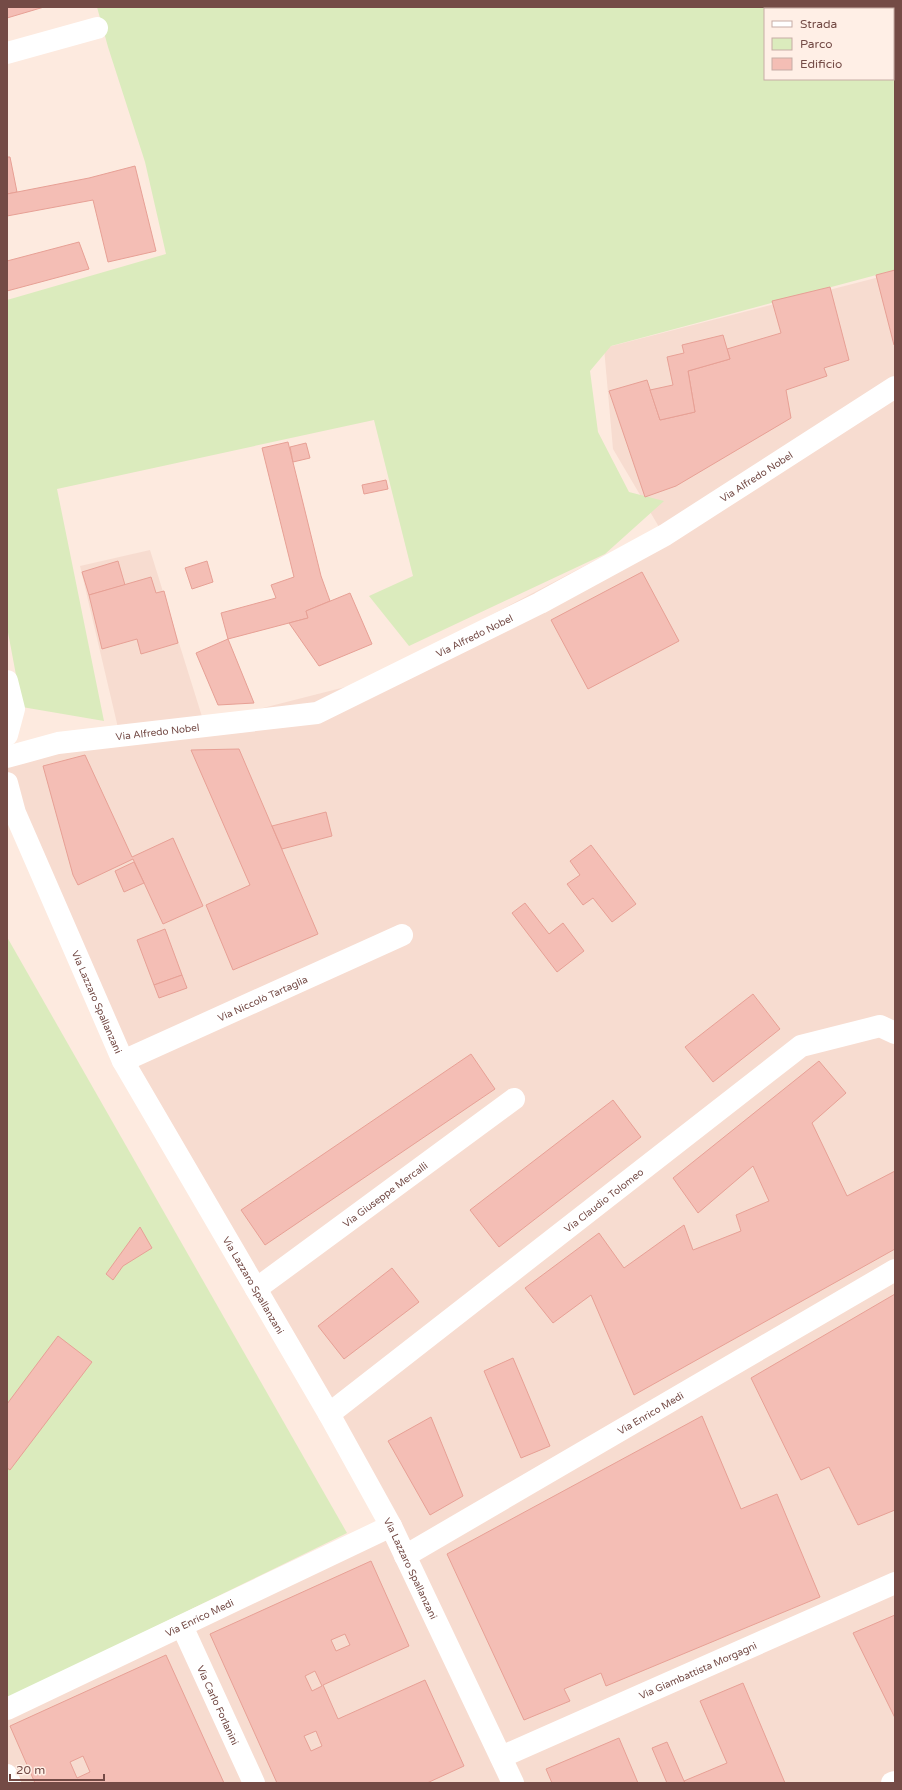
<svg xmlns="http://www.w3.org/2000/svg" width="902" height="1790" viewBox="0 0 902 1790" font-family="'Varela Round',sans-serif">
	<rect width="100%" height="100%" fill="#fdeadf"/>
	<polygon fill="#f7dcd0" points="895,273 895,1783 7,1783 7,1715 393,1529 137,1074 7,788 7,673 7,749 119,732 80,566 150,550 204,723 361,683 659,527 613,449 604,348"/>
	<g fill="#dbebbd" fill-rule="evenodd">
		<path d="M 97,7 L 895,7 L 895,270 L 611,346 L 590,371 L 598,432 L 629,492 L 664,501 L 605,554 L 409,646 L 369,596 L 413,576 L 374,420 L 57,489 L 104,721 L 22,707 L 7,627 L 7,300 L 166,254 L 145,162 L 108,47 ZM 765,9 L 893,9 L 893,79 L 765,79 Z"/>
		<polygon points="7,937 347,1533 7,1699"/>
	</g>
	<g fill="#f4beb5" stroke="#e7a095" fill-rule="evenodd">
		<polygon points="7,7 44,7 7,18"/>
		<polygon points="7,157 10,157 17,192 7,194"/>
		<polygon points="135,166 156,251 108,262 93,200 7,216 7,194 89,178"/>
		<polygon points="79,242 89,269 7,291 7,261"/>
		<polygon points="895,270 895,344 894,345 876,275"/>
		<polygon points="830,287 849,360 824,368 827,376 786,390 791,418 676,486 645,497 609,391 647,380 660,420 695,412 688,371 730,359 727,349 781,333 772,301"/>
		<polygon points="723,335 730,359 688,371 695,412 660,420 650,390 673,385 667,357 684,353 682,345"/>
		<polygon points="288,442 321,576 330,601 306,611 308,618 228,639 221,613 276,598 271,585 294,577 262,448"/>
		<polygon points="306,443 310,458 293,462 290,447"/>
		<polygon points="386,480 388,489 364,494 362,485"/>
		<polygon points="118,561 125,585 89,595 82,572"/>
		<polygon points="207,561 213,582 192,589 185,568"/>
		<polygon points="642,572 679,641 588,689 551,620"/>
		<polygon points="151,577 156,593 164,591 178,643 141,654 137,639 102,649 89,595"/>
		<polygon points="350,593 372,644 319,666 289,623 308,618 306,611"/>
		<polygon points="228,639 254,703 218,705 196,653"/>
		<polygon points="239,749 318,934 233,970 206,905 250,885 191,750"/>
		<polygon points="85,755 132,857 173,838 203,906 163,924 133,859 78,885 73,875 43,766"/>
		<polygon points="326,812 332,836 282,849 272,826"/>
		<polygon points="591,845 636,904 612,922 593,898 583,905 567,884 580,875 570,861"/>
		<polygon points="134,862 144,883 124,892 115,871"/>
		<polygon points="525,903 549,934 563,923 584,951 557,972 512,913"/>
		<polygon points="165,929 182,975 154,985 137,940"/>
		<polygon points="182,975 187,988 159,998 154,985"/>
		<polygon points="753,994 780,1029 713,1082 685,1047"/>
		<polygon points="471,1054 495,1089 265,1245 241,1210"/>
		<polygon points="819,1061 846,1093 812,1123 847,1196 895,1171 895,1249 634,1395 591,1295 553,1323 525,1288 599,1233 624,1268 684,1225 693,1250 741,1231 736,1215 769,1201 753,1166 698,1213 673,1178"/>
		<polygon points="613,1100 641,1137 499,1247 470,1210"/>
		<polygon points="140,1227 152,1248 123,1266 113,1280 106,1274"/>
		<polygon points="392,1268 419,1302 344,1359 318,1326"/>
		<polygon points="895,1294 895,1510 858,1525 829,1467 801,1480 751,1378"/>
		<polygon points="58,1336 92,1362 10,1470 7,1468 7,1404"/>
		<polygon points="513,1358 550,1446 521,1458 484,1371"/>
		<polygon points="702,1416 741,1509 777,1494 820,1597 606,1686 601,1673 564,1689 570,1701 524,1720 447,1554"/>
		<polygon points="431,1417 463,1496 430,1515 388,1441"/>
		<path d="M 371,1561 L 409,1646 L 323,1685 L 338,1719 L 425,1680 L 464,1766 L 427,1783 L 277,1783 L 210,1634 ZM 345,1634 L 350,1645 L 336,1651 L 331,1640 ZM 315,1671 L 322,1686 L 312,1691 L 305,1676 ZM 316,1731 L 322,1746 L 311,1751 L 304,1736 Z"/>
		<polygon points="895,1615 895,1718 853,1633"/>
		<path d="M 166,1655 L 224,1783 L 35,1783 L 10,1726 ZM 83,1756 L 90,1772 L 77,1778 L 70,1762 Z"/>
		<polygon points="743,1683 785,1783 685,1783 684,1781 727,1763 700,1701"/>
		<polygon points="619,1738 638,1783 552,1783 546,1769"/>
		<polygon points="667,1742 684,1781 685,1783 667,1783 652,1748"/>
	</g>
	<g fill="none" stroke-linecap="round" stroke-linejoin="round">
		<g stroke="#fff" stroke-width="22">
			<polyline points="7,53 97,28"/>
			<polyline points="7,681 14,709 7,735"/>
			<path id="s1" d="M 7,757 L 58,743 L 317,713 L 540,603 L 665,535 L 895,387"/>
			<path id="s2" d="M 7,783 L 15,813 L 123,1061 L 329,1414 L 391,1526 L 513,1783"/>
			<path id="s3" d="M 123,1061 L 402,935"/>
			<path id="s4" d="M 256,1289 L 514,1099"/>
			<path id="s5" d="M 329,1414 L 801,1046 L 880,1026 L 895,1033"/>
			<path id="s6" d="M 405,1556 L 895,1270"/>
			<path id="s7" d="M 182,1626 L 254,1783"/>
			<path id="s8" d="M 7,1709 L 391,1526"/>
			<path id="s9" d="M 501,1757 L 895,1583"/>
			<polyline points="7,1775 10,1783"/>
			<polyline points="892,1783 895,1782"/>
		</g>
	</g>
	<g text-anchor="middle" stroke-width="3" stroke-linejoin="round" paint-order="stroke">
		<g font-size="10" fill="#744b46" stroke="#ffefe6">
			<text dy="4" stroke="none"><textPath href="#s1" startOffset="813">Via Alfredo Nobel</textPath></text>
			<text dy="4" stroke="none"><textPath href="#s1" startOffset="489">Via Alfredo Nobel</textPath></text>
			<text dy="4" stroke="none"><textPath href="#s1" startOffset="153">Via Alfredo Nobel</textPath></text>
			<text dy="4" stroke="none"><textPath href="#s3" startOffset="153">Via Niccolò Tartaglia</textPath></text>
			<text dy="4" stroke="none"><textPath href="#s2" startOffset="237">Via Lazzaro Spallanzani</textPath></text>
			<text dy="4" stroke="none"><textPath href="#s4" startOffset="160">Via Giuseppe Mercalli</textPath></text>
			<text dy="4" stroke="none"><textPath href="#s5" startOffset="348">Via Claudio Tolomeo</textPath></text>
			<text dy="4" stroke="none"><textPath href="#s2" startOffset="561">Via Lazzaro Spallanzani</textPath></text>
			<text dy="4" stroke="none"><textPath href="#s6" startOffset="284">Via Enrico Medi</textPath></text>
			<text dy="4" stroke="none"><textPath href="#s2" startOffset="885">Via Lazzaro Spallanzani</textPath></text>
			<text dy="4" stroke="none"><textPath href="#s8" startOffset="213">Via Enrico Medi</textPath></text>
			<text dy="4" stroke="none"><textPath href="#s9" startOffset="215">Via Giambattista Morgagni</textPath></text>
			<text dy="4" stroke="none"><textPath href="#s7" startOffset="87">Via Carlo Forlanini</textPath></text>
		</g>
	</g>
	<rect width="902" height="1790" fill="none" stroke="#744b46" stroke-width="16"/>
	<rect x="764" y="8" width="130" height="72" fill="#ffefe6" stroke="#c7ada6"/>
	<rect x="772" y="21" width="20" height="6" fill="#ffffff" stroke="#c7ada6"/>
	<text x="800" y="28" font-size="12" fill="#744b46">Strada</text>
	<rect x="772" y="38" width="20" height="12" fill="#dbebbd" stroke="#c7ada6"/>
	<text x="800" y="48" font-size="12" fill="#744b46">Parco</text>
	<rect x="772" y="58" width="20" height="12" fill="#f4beb5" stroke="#c7ada6"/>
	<text x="800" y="68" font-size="12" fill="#744b46">Edificio</text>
	<path d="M10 1774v6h94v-6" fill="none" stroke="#744b46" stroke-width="2"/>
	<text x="16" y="1774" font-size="12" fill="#744b46" stroke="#ffefe6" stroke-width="3" paint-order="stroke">20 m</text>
</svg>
